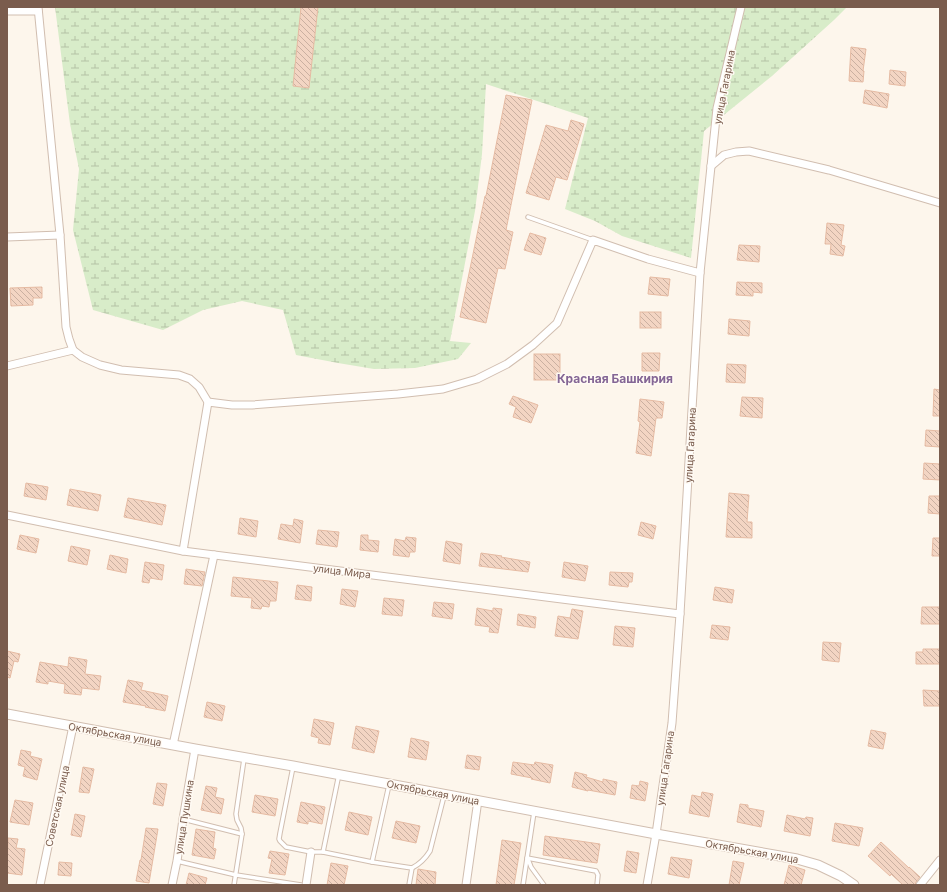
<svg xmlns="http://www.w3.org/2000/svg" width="947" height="892" viewBox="0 0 947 892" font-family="Inter,sans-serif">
	<defs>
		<pattern id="wetland-marsh" width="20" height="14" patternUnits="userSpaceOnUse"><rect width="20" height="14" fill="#d8ecc9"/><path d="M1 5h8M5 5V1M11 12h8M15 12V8" fill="none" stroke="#b4c2a5"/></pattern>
		<pattern id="building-back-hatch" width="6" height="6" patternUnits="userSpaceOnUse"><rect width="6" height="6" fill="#f3d5c3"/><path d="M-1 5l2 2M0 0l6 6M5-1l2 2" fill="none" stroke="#cab0a1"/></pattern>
	</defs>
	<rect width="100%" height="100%" fill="#fdf6ec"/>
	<polygon fill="url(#wetland-marsh)" points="55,7 847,7 834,20 772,76 704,131 691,258 622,236 595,221 565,209 588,118 486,84 482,154 475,211 450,341 471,343 458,359 415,368 374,369 338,363 296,355 283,310 242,301 203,310 163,330 93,310 73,230 79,169 70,124"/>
	<g fill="url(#building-back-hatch)" stroke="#e6bba3">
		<polygon points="301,7 318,7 309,88 293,86"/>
		<polygon points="851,47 866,49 863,71 864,71 863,82 849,81"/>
		<polygon points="890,70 906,72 905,86 889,84"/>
		<polygon points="865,90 889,94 887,108 863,103"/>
		<polygon points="506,95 532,100 506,230 513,232 505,269 498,268 486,323 460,317 485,196 486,196"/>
		<polygon points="571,120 584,124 567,180 556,177 549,200 526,193 546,125 568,131"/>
		<polygon points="827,223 844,225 841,245 845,246 843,256 830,254 831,244 825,244"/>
		<polygon points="530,233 546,238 541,255 524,250"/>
		<polygon points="739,245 760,246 759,262 737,260"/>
		<polygon points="650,277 670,279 668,296 648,294"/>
		<polygon points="737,282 762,283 762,293 753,292 753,296 736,295"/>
		<polygon points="42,287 42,298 33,298 33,305 11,306 10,288"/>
		<rect x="640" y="312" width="21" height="16"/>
		<polygon points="729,319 750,321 749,336 728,334"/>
		<polygon points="642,353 660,353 659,371 642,371"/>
		<rect x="534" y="354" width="26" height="26"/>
		<polygon points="727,364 746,365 745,383 726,382"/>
		<polygon points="934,389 940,390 940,416 933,416"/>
		<polygon points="513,396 538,405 531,423 513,417 516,407 509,404"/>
		<polygon points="742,397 763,398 762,418 740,416"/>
		<polygon points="640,399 664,402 662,418 656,418 651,456 636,453 640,422 638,421"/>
		<polygon points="926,430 940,431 940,447 925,446"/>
		<polygon points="924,463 940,464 940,480 923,479"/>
		<polygon points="26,483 48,487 46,500 24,496"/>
		<polygon points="70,489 101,495 98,511 67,505"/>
		<polygon points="729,493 749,495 747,522 752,522 752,538 726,537"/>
		<polygon points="929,496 940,496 940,514 928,513"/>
		<polygon points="128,498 166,505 162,525 124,517"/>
		<polygon points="240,518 258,521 256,537 238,534"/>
		<polygon points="294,519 303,521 300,543 278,539 281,524 293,526"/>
		<polygon points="641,522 656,526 653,539 638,535"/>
		<polygon points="318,530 339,532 337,547 316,544"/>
		<polygon points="20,535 39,539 36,553 17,549"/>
		<polygon points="361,535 368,535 368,540 379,541 378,552 360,550"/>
		<polygon points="406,537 416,538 415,552 410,552 409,557 393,555 395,539 405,541"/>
		<polygon points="933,538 940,538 940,556 932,556"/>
		<polygon points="446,541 462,544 460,564 443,561"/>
		<polygon points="71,546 90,550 87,565 68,561"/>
		<polygon points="481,553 502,556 501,557 530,562 528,572 479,566"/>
		<polygon points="110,555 128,559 126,573 107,569"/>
		<polygon points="145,562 164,565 162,580 150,578 149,583 142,582"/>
		<polygon points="564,562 588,566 585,581 562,577"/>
		<polygon points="186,569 205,572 202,586 184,584"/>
		<polygon points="610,572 633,573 632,582 629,582 628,587 609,585"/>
		<polygon points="233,577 278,582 276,601 270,601 269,607 262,606 261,609 251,608 252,598 231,596"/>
		<polygon points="297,585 312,587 311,601 295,599"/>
		<polygon points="715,587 734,590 732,603 713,600"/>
		<polygon points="342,589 358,591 355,607 340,604"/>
		<polygon points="384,598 404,600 402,616 382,614"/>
		<polygon points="434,602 454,604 452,619 432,616"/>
		<polygon points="922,607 940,607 940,624 921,624"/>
		<polygon points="477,608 493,611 493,608 502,609 498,633 489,632 490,627 475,625"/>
		<polygon points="572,609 583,611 578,639 555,636 558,616 570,618"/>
		<polygon points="518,614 536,617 535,628 517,625"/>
		<polygon points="712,625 730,627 728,640 710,638"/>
		<polygon points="615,626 635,628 633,647 613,645"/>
		<polygon points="823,642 841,643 839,662 822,660"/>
		<polygon points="923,649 940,649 940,664 916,664 916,652 923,652"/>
		<polygon points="7,651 20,654 18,662 14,661 10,678 7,677"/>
		<polygon points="69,657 87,660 85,674 101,676 99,690 82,688 81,695 64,693 65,684 48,681 48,684 36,682 40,662 68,667"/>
		<polygon points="128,680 143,683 141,690 168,696 165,711 145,707 146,706 123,702"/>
		<polygon points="923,690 940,691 940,706 924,706"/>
		<polygon points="207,702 225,706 222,721 204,717"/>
		<polygon points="314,719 334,723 330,745 318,743 319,738 311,736"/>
		<polygon points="356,726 379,731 374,753 352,748"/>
		<polygon points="871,730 886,733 883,749 868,746"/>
		<polygon points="411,738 429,742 426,760 408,757"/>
		<polygon points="21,750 31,752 30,756 42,759 37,780 23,776 25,767 18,765"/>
		<polygon points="467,755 481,757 479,770 465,768"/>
		<polygon points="513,762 534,765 535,762 553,765 550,783 531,779 532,778 511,774"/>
		<polygon points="83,767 94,769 89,793 79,792"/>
		<polygon points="575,772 587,775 586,777 603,782 603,779 617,782 615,795 588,790 588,791 572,787"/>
		<polygon points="640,781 648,783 645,801 630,798 632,785 639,786"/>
		<polygon points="157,783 167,784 163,806 153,804"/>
		<polygon points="206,786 217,788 215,797 224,799 221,814 201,810"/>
		<polygon points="702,792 713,794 709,817 689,813 692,795 701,797"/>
		<polygon points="255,795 278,799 275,816 252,812"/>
		<polygon points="15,800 33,803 29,825 10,822"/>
		<polygon points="301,802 325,807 322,824 308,821 308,824 297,822"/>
		<polygon points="740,804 748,805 748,808 764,811 761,827 737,822"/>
		<polygon points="349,812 372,817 368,835 345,830"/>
		<polygon points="75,814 85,816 81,837 71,835"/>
		<polygon points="787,815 805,819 806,817 813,818 810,836 784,831"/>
		<polygon points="396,821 420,826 416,843 392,838"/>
		<polygon points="835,823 863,828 859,846 832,841"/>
		<polygon points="146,828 158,829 149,883 136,881 140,860 141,860"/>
		<polygon points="196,829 215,832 213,848 216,849 214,859 192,855"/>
		<polygon points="545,836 600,844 597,863 543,855"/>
		<polygon points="8,838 18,839 16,848 25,849 22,875 7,873"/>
		<polygon points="502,840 521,843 514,885 496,885"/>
		<polygon points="881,842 909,868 909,867 920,877 916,882 915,885 903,885 891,874 890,876 868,856"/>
		<polygon points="270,851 289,854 285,875 269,873 272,859 268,858"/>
		<polygon points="627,851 639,853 636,873 624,871"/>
		<polygon points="671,857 692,860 689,878 668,874"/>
		<polygon points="733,861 744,863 739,885 729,885"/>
		<polygon points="59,862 72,863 71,876 58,875"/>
		<polygon points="331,863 348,866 344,885 327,885"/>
		<polygon points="789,865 805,870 801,885 784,885"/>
		<polygon points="418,869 436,872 435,885 416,885"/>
		<polygon points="189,873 207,878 205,885 186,885"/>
	</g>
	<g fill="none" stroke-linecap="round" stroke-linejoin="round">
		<defs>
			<g id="service">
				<polyline points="528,217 593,240"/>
				<polyline points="293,767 280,833 279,839 280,841 286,847 311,852 323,852 372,862 412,868 409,885"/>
				<polyline points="183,819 242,834 234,885"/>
				<polyline points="242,834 241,828 237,820 236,814 244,759"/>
				<polyline points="323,852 339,774"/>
				<polyline points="527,858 596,871 598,875 597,885"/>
				<polyline points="528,859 531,867 544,885"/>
				<polyline points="177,861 236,875 301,885"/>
				<polyline points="372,862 389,785"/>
				<path d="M 412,868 C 420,864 425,859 430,851 L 444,796"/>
				<polyline points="523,885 534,812"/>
			</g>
			<g id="minor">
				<polyline points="38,7 60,235 66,327 69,339 73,350 82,357 100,365 121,370 179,375 190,379 199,387 208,402 183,551"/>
				<polyline points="7,11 38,11"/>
				<polyline points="711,166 724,155 736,152 749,151 829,170 940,203"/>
				<polyline points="7,237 60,235"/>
				<polyline points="7,366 73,350"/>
				<polyline points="208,402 232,405 252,405 398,394 443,389 477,379 507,364 533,345 557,323 593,240 648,259 700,273"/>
				<polyline points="7,515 183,551 680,614"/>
				<polyline points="173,745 214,555"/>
				<polyline points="40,885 73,726"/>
				<polyline points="172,885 177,861 183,819 195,749"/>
				<polyline points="306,885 311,852"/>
				<polyline points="466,885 478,800"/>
				<polyline points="647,885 656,834 672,723 680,614 700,273 717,108 741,7"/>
				<polyline points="920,885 940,860"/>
			</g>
			<polyline id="tertiary" points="7,714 195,749 293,766 656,834 797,859 818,865 841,876 854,885"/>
		</defs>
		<use href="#service" stroke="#d1beb0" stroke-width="5.5"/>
		<use href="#minor" stroke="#d1beb0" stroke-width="9"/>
		<use href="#tertiary" stroke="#d1beb0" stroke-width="11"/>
		<use href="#service" stroke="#fff" stroke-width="3.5"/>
		<use href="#minor" stroke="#fff" stroke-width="7"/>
		<use href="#tertiary" stroke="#fff" stroke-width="9"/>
	</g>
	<g text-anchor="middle" stroke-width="3" stroke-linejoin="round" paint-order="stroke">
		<g font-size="10" fill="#7a5c4d" stroke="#fffaf3">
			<text transform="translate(724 87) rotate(-79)" y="4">улица Гагарина</text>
			<text transform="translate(690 445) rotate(-87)" y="4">улица Гагарина</text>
			<text transform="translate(342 571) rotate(7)" y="4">улица Мира</text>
			<text transform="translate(115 734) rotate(10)" y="4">Октябрьская улица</text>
			<text transform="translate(665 768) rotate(-82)" y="4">улица Гагарина</text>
			<text transform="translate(433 792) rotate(11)" y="4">Октябрьская улица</text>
			<text transform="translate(57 806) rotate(-78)" y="4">Советская улица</text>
			<text transform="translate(184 817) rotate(-81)" y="4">улица Пушкина</text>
			<text transform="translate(752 851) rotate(10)" y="4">Октябрьская улица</text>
		</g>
		<g font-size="12" font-weight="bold" fill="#846695" stroke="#fffaf3">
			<text x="615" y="383">Красная Башкирия</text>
		</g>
	</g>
	<rect width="947" height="892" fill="none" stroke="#7a5c4d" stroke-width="16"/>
</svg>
